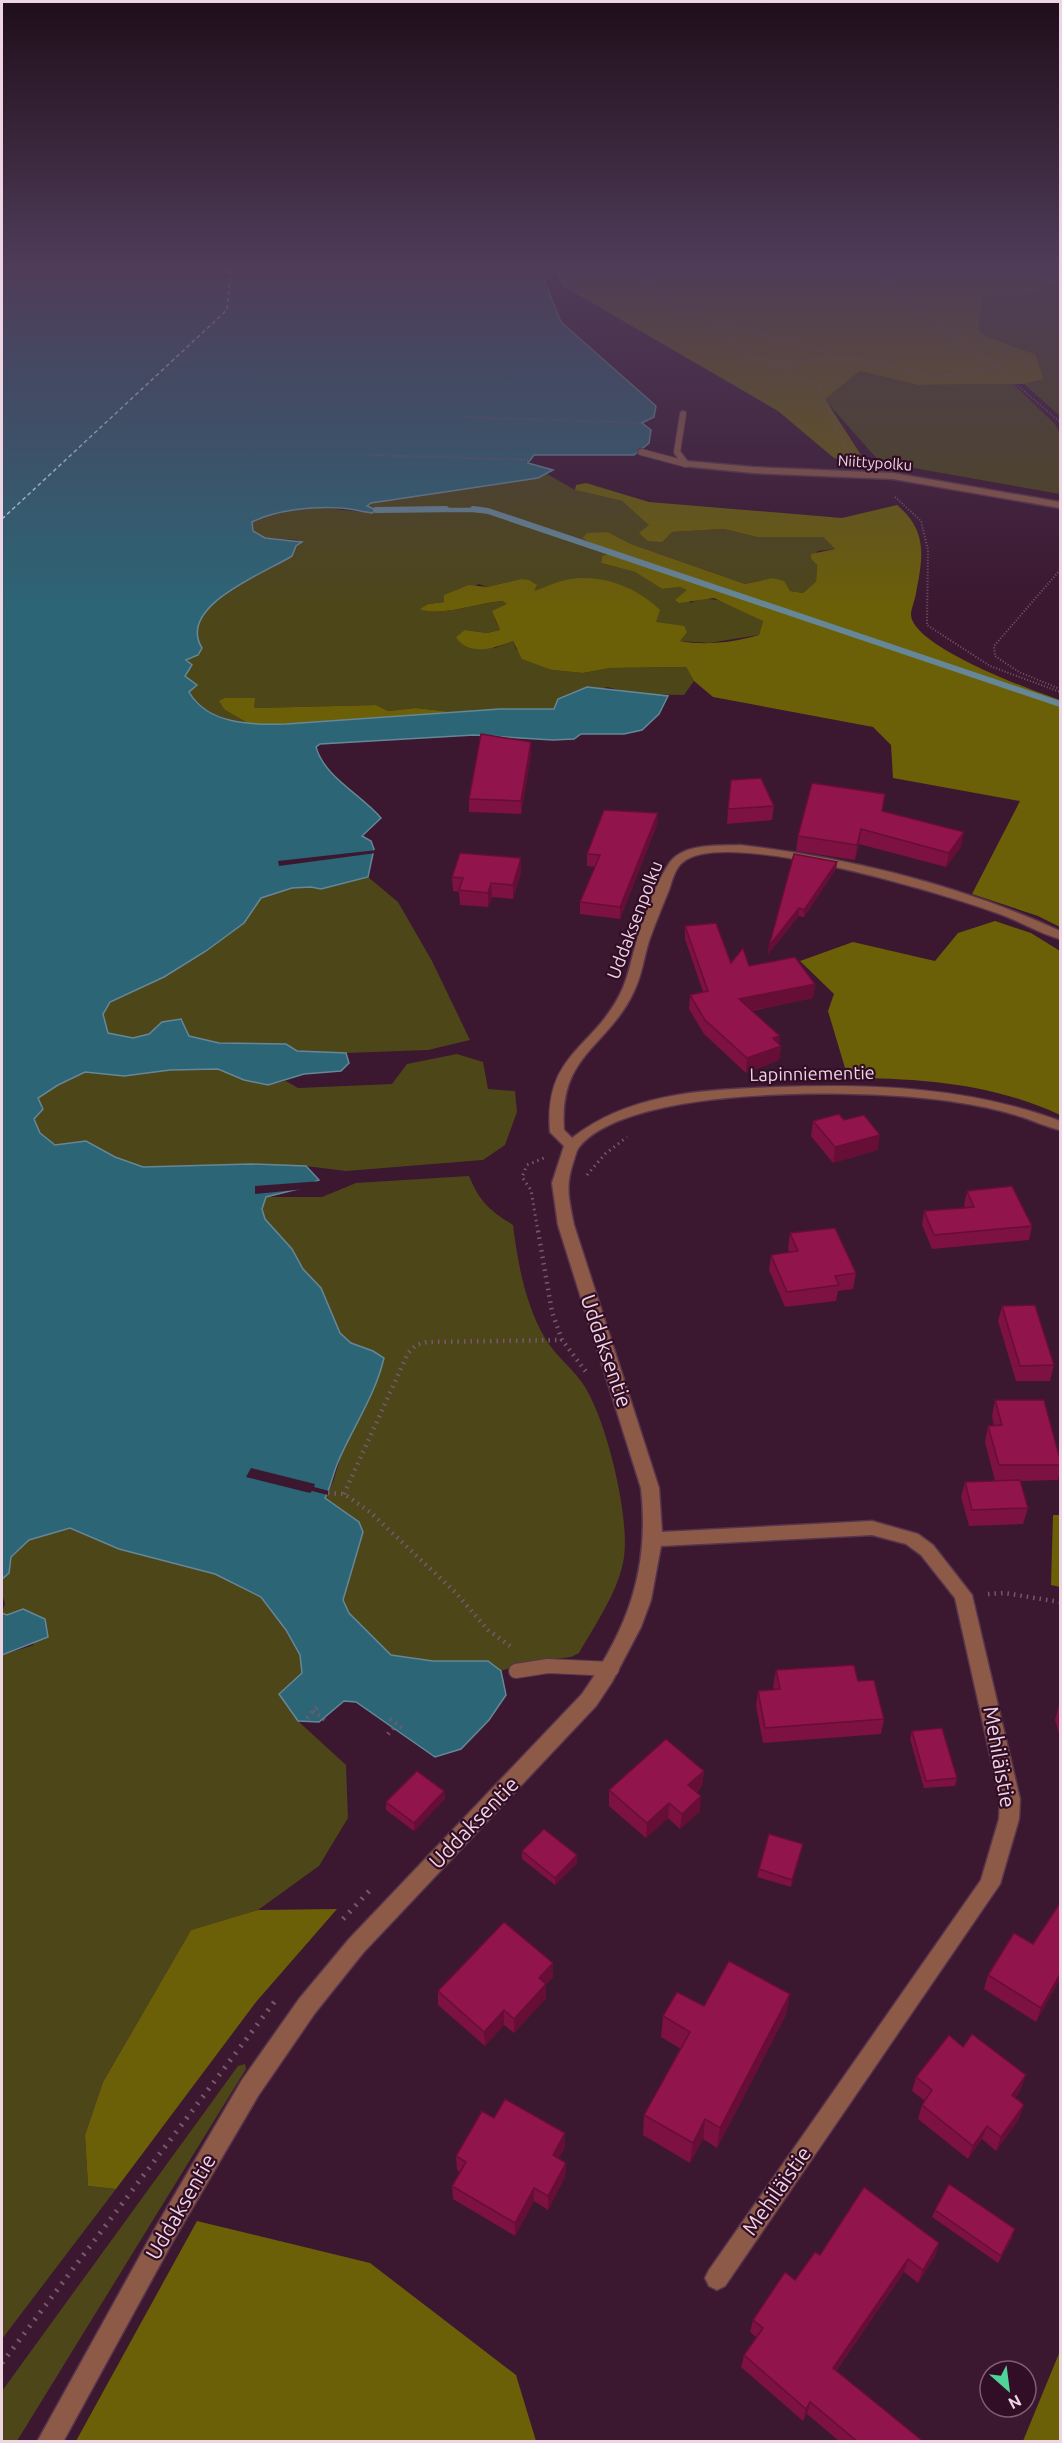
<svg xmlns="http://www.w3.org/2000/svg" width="1062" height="2443" viewBox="0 0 1062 2443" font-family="Ubuntu,sans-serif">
	<rect width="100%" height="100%" fill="#3b1730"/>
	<g fill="#4d4619">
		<polygon points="1060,283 1060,416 1024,384 1044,379 1035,354 985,336 979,329 983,297 1025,295"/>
		<polygon points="860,371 917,385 1013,384 1055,424 1060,434 1060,494 880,462 824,399"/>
		<path d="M 547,474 L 575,490 L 622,501 L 650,525 L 672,532 L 724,529 L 757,537 L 823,537 L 835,549 L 818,551 L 811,559 L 817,565 L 816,583 L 803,593 L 789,591 L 774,578 L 745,584 L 631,544 L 608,532 L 582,538 L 608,554 L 602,556 L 601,563 L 635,572 L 662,589 L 680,587 L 688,590 L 690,603 C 715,591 741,609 763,621 L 759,635 L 709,643 L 680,641 L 655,622 L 571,579 L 534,592 L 521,579 L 487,587 L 479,584 L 444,602 L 428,604 L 421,609 C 435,618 483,602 503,601 L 508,604 L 495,619 L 500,630 L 487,633 L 465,630 L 495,648 L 513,641 L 516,649 L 552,670 L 583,673 L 610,668 L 686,667 L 694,681 L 684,695 L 635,694 L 607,687 L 554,709 L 451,712 L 416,708 L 388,711 L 376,705 L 253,708 L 254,698 L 225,710 L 251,725 C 228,720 202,714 189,692 L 197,686 L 184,676 L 192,666 L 186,660 L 196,639 L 196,627 L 205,612 L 228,591 L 292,556 L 298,540 L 265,538 L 252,533 L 245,512 L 316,507 L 363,512 L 372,508 L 366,506 L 371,503 L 538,478 Z"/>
		<polygon points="368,877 398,902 432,961 470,1040 428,1050 346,1053 296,1051 286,1044 219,1043 189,1036 181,1019 162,1022 149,1034 133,1038 108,1033 103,1014 110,1002 244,923 261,898 292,888 311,887 321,889"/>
		<polygon points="457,1054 483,1062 488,1089 515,1091 517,1112 505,1145 483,1160 346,1171 306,1166 251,1164 143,1167 115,1157 86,1141 55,1145 40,1133 34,1119 43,1109 38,1098 58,1085 85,1072 124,1076 170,1070 218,1069 268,1085 286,1081 298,1088 392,1084 407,1064"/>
		<path d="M 469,1176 C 480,1202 489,1210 513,1225 C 518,1264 525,1304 545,1338 C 556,1357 574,1369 585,1387 C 607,1422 632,1523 623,1563 C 616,1595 595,1625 579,1653 L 571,1657 L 526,1662 L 501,1671 L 488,1661 L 433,1661 L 391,1655 L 349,1613 L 343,1600 L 363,1532 L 359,1522 L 325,1498 L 333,1482 L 373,1351 L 351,1343 L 340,1333 L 321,1288 L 303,1269 L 292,1249 L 265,1219 L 262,1209 L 265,1197 L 322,1197 L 356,1183 Z"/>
		<polygon points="70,1528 119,1549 215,1574 261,1597 286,1630 300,1655 302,1673 298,1721 346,1765 348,1818 319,1866 258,1910 191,1930 103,2082 85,2135 88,2186 116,2189 2,2339 2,1655 34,1645 2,1613 5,1603 2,1595 2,1579 9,1573 11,1557 29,1540"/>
		<polygon points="245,2064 246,2069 17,2441 2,2441 2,2391 238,2066"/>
	</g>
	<g fill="#6b5f08">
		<polygon points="554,266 1060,266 1060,283 1025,295 983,297 979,329 985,336 1035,354 1044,379 1024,384 917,385 860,371 825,399 868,466 834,458 778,411 563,286"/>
		<path d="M 586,483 L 649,502 L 842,518 L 897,505 C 928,531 923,557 916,593 C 915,600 911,609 911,615 C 913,647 1033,691 1060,700 L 1060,927 L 1038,916 L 972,894 L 1020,801 L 893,778 L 891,745 L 873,727 L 713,697 L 694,681 L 686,667 L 610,668 L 583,673 L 552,670 L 522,659 L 513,641 C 495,648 468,657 456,637 L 465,630 L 487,633 L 500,630 L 492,611 L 507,604 L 503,601 C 481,602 437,618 420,609 L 428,604 L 444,602 L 444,595 L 469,585 L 487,587 L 521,579 L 529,580 L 537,585 L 534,591 C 546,587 558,581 570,579 C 603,574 638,588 660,610 L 656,622 L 684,626 L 687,632 L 680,641 C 705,646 735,642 759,635 L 763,621 L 714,598 L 679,603 L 675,600 L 687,590 L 680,587 L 662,589 L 635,572 L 601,563 L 602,556 L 608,554 L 582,538 L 587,533 L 608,532 L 631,544 L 745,584 L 773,578 L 784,581 L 790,591 L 803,593 L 816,582 L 817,565 L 811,559 L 811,554 L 835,549 L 823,537 L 757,537 L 724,529 L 672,532 L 662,542 L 648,541 L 639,533 L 649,525 L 622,501 L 575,490 L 576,485 Z"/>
		<polygon points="225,698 255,698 254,708 376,705 388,711 416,708 451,712 348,722 251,725 225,710 219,701"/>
		<path d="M 995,921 L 1031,933 L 1060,951 L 1060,1115 C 995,1084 920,1078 848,1078 L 828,1011 L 834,994 L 800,961 L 853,942 L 935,961 L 958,933 Z"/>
		<polygon points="1053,1515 1060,1515 1060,1587 1051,1585"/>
		<polygon points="337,1909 256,2002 116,2189 88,2186 85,2135 103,2082 191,1930 258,1910"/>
		<polygon points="197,2221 370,2263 516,2375 536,2441 76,2441"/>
		<polygon points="1060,2351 1060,2441 1023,2441"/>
	</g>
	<g fill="#2c6576" stroke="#668797" stroke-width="1.5">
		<path d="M 2,266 L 539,266 L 561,322 L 656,406 L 654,417 L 642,423 L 651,430 L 649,443 L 634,455 L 534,455 L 528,463 L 553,470 L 538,478 L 371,503 L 367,506 L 376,510 L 372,513 C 361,512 351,508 340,508 C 313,506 276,510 252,522 L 253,531 L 265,538 L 302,542 L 296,546 L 292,556 C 265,573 176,606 202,648 L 198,655 L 186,660 L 192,665 L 185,676 L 197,685 L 189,692 C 208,725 253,725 286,724 L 500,709 L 554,709 L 558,699 L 587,687 L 668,696 L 659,714 L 642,730 L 624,734 L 581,734 L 574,739 L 553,740 L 474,735 L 320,744 L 316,747 C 324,777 362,795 381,818 L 362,836 L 371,841 L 374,849 L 368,877 L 321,889 L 311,887 L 292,888 L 261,898 L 244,923 L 206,951 L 164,977 L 110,1002 L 103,1014 L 108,1033 L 133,1038 L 149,1034 L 162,1022 L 181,1019 L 189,1036 L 219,1043 L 286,1044 L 297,1051 L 346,1053 L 349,1063 L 341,1071 L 304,1074 L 268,1085 L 244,1080 L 218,1069 L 170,1070 L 124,1076 L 85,1072 L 58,1085 L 38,1098 L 43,1109 L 34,1119 L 40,1133 L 55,1145 L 86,1141 L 115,1157 L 143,1167 L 251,1164 L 306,1166 L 319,1180 L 302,1188 L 266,1197 L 262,1209 L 265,1219 L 292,1249 L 303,1269 L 321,1288 L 340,1333 L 351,1343 L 373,1351 L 384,1358 C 375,1396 353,1427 338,1462 C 333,1474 331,1486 325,1498 L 359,1522 L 363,1532 L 343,1600 L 349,1613 L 391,1655 L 433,1661 L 488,1661 L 501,1671 L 506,1695 L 489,1720 L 461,1749 L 435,1757 L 356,1702 L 344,1701 L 319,1722 L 298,1721 L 279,1694 L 302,1673 L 300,1655 L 286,1630 L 261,1597 L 215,1574 L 119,1549 L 70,1528 L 29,1540 L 11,1557 L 9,1573 L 2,1579 Z"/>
		<polygon points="23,1609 45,1619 48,1637 2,1655 2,1613 7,1615"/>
	</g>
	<g fill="#3b1730">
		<polygon points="377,850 376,853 279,866 278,861"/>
		<polygon points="322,1181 306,1189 255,1194 255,1186"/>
		<polygon points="251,1468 315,1484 314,1487 329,1491 328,1495 312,1491 310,1493 246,1477"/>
	</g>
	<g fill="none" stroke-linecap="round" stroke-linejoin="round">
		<polyline stroke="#668797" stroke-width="4.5" points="376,510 482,510"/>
		<g stroke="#668797" stroke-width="6">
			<polyline points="473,509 488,511 1060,704"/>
			<polyline points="376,510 446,509"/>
		</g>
		<polyline stroke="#c4e6f1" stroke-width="1.5" stroke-dasharray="4 3" stroke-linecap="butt" points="2,519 227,310 231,266"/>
		<defs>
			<g id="lane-far1">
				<polyline points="683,414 677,452 686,464"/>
				<polyline points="641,452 686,464"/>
			</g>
			<polyline id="lane" points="516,1671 548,1666 612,1669"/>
			<g id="street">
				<polygon points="686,461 753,467 893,473 1060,502 1060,508 893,479 753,473 683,466 682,464"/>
				<path d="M 740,845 C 850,858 960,885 1060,931 L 1060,939 C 1038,933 1018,920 997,913 C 944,894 726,827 683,862 C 675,868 672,881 669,890 C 662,907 655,924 649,941 C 644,957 642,974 635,989 C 609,1048 558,1053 564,1130 L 572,1138 C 631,1092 705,1090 777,1087 C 874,1084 968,1087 1060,1121 L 1060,1130 C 1047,1127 1034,1121 1022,1117 C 1000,1110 977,1105 955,1102 C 877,1089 633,1083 580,1146 C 576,1150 575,1158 573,1163 C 565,1188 569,1199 574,1225 L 659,1488 L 662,1532 L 872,1521 L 918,1534 L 933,1545 L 972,1595 L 1020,1799 L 1019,1819 L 1000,1884 L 725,2286 L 717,2290 L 709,2286 L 705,2278 L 709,2270 L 981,1880 L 999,1819 L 1000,1799 L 955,1598 L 921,1555 L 906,1544 L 872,1535 L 661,1546 L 651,1600 L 641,1627 L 612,1682 L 596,1706 L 363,1953 L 315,2013 L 258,2096 L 173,2241 L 63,2442 L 37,2442 L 157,2225 L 242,2080 L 299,1999 L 349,1939 L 582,1694 C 628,1629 650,1569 641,1488 L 558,1225 L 552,1183 L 564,1146 L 550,1132 C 544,1052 594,1050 622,990 C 628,977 631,961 635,947 C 642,921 655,884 670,862 C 685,843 718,846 740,845 Z"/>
			</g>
		</defs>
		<use href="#lane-far1" stroke="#58354d" stroke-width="8"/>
		<use href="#lane" stroke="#58354d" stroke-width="16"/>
		<use href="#street" stroke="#58354d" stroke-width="3"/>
		<g stroke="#78586e" stroke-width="2" stroke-dasharray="1 2" stroke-linecap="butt">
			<polyline points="610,266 637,276 661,297 706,319 741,351 818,385 846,448 857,456"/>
			<polyline points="648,266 716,276 786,276 868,267"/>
			<polyline points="868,266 885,281 934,266"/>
			<polyline points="893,266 885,281 909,305 990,362 1060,422"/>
			<polyline points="706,319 830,353 935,377 997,367"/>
			<polyline points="770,363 843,358"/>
			<polyline points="465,417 642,423"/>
			<polyline points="371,455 529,460"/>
			<polyline points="895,497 921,521 928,550 927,625 990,666 1060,692"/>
			<polyline points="1060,570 994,646 995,656 1019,672 1060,689"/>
		</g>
		<g stroke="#78586e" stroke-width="3" stroke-dasharray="1.5 4" stroke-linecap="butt">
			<polyline points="587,1175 605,1154 627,1137"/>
			<polyline points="538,1232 531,1190 522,1177 527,1165 544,1158"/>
		</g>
		<g stroke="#78586e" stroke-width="4.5" stroke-dasharray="1.5 5" stroke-linecap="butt">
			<polyline points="538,1231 552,1312 562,1340 587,1373"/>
			<polyline points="328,1493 344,1494 370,1512 455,1592 488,1630 513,1648"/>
			<polyline points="344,1494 408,1353 416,1345 427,1342 562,1340"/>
			<polyline points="988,1594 1004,1593 1060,1602"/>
			<polyline points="313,1711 327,1721"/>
			<polyline points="307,1718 319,1705"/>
			<polyline points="390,1719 404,1729"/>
			<polyline points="388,1734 397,1724"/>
		</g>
		<g stroke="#78586e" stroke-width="5" stroke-dasharray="2 7" stroke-linecap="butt">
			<polyline points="343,1919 373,1887"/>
			<polyline points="2,2363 275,2001"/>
		</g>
		<use href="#lane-far1" stroke="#8c5a47" stroke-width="6"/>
		<use href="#lane" stroke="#8c5a47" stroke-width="14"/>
		<use href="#street" fill="#8c5a47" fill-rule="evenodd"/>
	</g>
	<g fill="#7d1141">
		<polygon points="531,755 521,814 469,812 469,799"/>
		<polygon points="774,806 772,820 727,824 728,809"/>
		<polygon points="883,811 961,847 946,867 859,844 855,860 796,851 798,836"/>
		<polygon points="658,813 657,825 620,919 580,914 580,902 595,867 587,866 587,854"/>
		<polygon points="521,858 521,873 513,899 492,897 488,907 460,905 459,892 453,891 452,877"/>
		<polygon points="837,862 836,869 804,917 799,916 768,954 769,946"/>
		<polygon points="685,926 731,963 749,966 815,984 813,998 752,1011 780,1036 779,1044 781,1046 779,1060 746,1073 704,1034 689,1009 690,995 703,992 685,939"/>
		<polygon points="844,1120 878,1150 833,1163 811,1136 813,1121"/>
		<polygon points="967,1191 1032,1226 1029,1240 932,1249 922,1225 924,1211 965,1208 964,1205"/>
		<polygon points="790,1233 856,1273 853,1289 838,1291 836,1301 785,1307 769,1270 771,1255 789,1252 788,1249"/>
		<polygon points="1002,1306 1054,1365 1050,1381 1016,1381 998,1321"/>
		<polygon points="995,1400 1060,1459 1060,1471 1058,1480 1020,1481 1028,1508 1023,1524 969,1526 961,1497 965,1482 995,1481 985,1442 988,1426 994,1426 992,1416"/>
		<polygon points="776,1670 858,1681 884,1719 881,1734 763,1743 756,1706 758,1691 774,1690 773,1686"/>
		<polygon points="1059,1705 1060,1705 1060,1737 1055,1720"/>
		<polygon points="912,1731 957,1778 955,1786 924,1788 910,1739"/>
		<polygon points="704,1771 702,1786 697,1792 700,1811 680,1829 668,1818 646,1838 609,1806 609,1790"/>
		<polygon points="444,1791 445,1799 414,1831 386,1810 386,1802"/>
		<polygon points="522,1851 577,1855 577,1863 555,1885 522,1859"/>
		<polygon points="801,1852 791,1887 757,1877 759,1869"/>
		<polygon points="1060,1903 1060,1979 1036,2022 984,1989 988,1975 1033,1944"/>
		<polygon points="553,1977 546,1984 546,1998 514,2033 504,2025 485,2046 438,2005 438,1991"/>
		<polygon points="790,1994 786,2015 717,2148 703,2139 690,2163 643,2135 644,2115 681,2049 661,2037 663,2016 704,2006"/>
		<polygon points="916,2077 1021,2089 1015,2098 1019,2119 996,2151 982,2139 968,2159 918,2119 922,2105 925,2101 912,2091"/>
		<polygon points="494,2118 565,2133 565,2147 558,2159 566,2163 565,2177 548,2210 534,2201 515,2236 453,2199 452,2186 460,2172 457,2170 456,2156"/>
		<polygon points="935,2210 1013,2236 998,2263 932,2217"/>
		<polygon points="939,2243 935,2256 918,2283 904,2272 836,2371 924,2442 840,2442 807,2414 803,2421 741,2367 744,2355 756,2337 750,2332 753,2320 795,2280 820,2255"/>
	</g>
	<g fill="#660e35">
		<polygon points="531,742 531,755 521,814 521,801"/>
		<polygon points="658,813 657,825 620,919 620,907"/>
		<polygon points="861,829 859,844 855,860 857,845"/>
		<polygon points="964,832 961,847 946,867 949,853"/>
		<polygon points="521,858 521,873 513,899 513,885"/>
		<polygon points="837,862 836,869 804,917 804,910"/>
		<polygon points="491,883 492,897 488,907 488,893"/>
		<polygon points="799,908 799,916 768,954 769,946"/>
		<polygon points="815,984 813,998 738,1013 739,999"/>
		<polygon points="780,1036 779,1046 781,1046 779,1060 746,1073 747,1058 773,1038"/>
		<polygon points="880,1135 878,1150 833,1163 835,1147"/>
		<polygon points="704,1771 702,1786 687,1800 688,1785"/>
		<polygon points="444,1791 445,1799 414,1831 414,1823"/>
		<polygon points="701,1796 700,1811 680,1829 682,1814"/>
		<polygon points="669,1803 668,1818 646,1838 647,1823"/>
		<polygon points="803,1844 801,1852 791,1887 792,1880"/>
		<polygon points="577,1855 577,1863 555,1885 555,1878"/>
		<polygon points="553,1963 553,1977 546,1984 546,1998 514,2033 514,2019 539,1978"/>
		<polygon points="1060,1974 1060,1979 1036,2022 1041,2008"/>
		<polygon points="790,1994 786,2015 717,2148 720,2128"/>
		<polygon points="504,2010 504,2025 485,2046 484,2032"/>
		<polygon points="1026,2075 1021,2089 1006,2109 1012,2095"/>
		<polygon points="1024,2105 1019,2119 996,2151 1001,2137"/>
		<polygon points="705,2119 703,2139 690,2163 693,2143"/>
		<polygon points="987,2126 982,2139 968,2159 973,2146"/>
		<polygon points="565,2133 565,2147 552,2169 553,2155"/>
		<polygon points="566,2163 565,2177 548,2210 548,2196"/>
		<polygon points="534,2188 534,2201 515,2236 515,2223"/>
		<polygon points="939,2243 935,2256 918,2283 923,2270"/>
		<polygon points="908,2259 904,2272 829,2380 833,2368"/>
		<polygon points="810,2402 807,2414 803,2421 806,2409"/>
	</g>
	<g fill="#91144c" stroke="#660e35" stroke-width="1.5">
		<polygon points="481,734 531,742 521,801 469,799"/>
		<polygon points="761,778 774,806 728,809 731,780"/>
		<polygon points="812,783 885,794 882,811 964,832 949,853 861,829 857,845 798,836"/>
		<polygon points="604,810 658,813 620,907 580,902 600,855 587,854"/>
		<polygon points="460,853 521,858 513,885 491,883 488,893 459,890 463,878 452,877"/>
		<polygon points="794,854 837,862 804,910 799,908 769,946"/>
		<polygon points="716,923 731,963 743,948 749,966 795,957 815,984 739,999 780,1036 773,1038 781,1046 747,1058 705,1020 690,995 708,991 685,926"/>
		<polygon points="839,1114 844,1120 864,1115 880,1135 835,1147 813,1121"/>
		<polygon points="1012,1186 1032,1226 934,1235 924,1211 974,1207 967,1191"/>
		<polygon points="835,1228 856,1273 835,1276 839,1285 787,1292 771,1255 798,1251 790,1233"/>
		<polygon points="1035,1305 1054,1365 1020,1366 1002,1306"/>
		<polygon points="995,1400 1044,1400 1060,1459 1060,1465 999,1465 988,1426 1002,1425"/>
		<polygon points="1020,1480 1028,1508 972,1510 965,1482"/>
		<polygon points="854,1665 858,1681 874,1680 884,1719 765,1728 758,1691 780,1689 776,1670"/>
		<polygon points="942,1728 957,1778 926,1781 912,1731"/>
		<polygon points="666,1739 704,1771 688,1785 701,1796 682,1814 669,1803 647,1823 609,1790"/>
		<polygon points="417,1771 444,1791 414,1823 386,1802"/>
		<polygon points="544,1829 577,1855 555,1878 522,1851"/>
		<polygon points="769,1834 803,1844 792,1880 759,1869"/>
		<polygon points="1060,1903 1060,1974 1041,2008 988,1975 1014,1933 1033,1944"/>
		<polygon points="504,1922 553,1963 539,1978 546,1984 514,2019 504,2010 484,2032 438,1991"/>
		<polygon points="729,1961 790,1994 720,2128 705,2119 693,2143 644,2115 690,2032 663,2016 677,1992 704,2006"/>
		<polygon points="972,2034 1026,2075 1012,2095 1024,2105 1001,2137 987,2126 973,2146 922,2105 932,2090 916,2077 949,2035 963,2047"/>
		<polygon points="505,2099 565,2133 553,2155 566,2163 548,2196 534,2188 515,2223 452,2186 466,2162 456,2156 482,2111 494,2118"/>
		<polygon points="949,2184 1015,2229 1001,2256 935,2210"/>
		<polygon points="864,2187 939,2243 923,2270 908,2259 833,2368 924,2442 858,2442 810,2402 806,2409 744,2355 763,2328 753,2320 785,2272 795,2280 815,2252 820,2255"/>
	</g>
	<linearGradient id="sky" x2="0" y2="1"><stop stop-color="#200d1a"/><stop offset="0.44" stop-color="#4f3c59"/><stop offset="1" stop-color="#4f3c59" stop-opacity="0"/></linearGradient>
	<rect width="1062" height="608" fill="url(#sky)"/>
	<g text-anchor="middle" stroke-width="4.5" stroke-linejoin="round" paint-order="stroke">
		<g font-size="15" fill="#eed5e4" stroke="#310d26">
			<text transform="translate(875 463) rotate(4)" y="5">Niittypolku</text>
		</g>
		<g font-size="18" fill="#eed5e4" stroke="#310d26">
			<text transform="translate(635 920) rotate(-69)" y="6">Uddaksenpolku</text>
			<text transform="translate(812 1074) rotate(-1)" y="6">Lapinniementie</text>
		</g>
		<g font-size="21" fill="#eed5e4" stroke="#310d26">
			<text transform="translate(606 1351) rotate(71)" y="7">Uddaksentie</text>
			<text transform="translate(999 1757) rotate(80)" y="7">Mehiläistie</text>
			<text transform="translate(474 1823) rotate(-46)" y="7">Uddaksentie</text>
			<text transform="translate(777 2191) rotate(-55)" y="7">Mehiläistie</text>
			<text transform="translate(181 2207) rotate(-60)" y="7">Uddaksentie</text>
		</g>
	</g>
	<rect width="1062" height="2443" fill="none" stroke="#eed5e4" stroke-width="6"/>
	<g transform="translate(1008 2389) rotate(152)"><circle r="28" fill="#310d26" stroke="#7d5d72" stroke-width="1.5"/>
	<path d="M0-4.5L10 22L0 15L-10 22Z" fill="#50d398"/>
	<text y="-9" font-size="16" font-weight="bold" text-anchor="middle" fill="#eed5e4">N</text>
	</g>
</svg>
